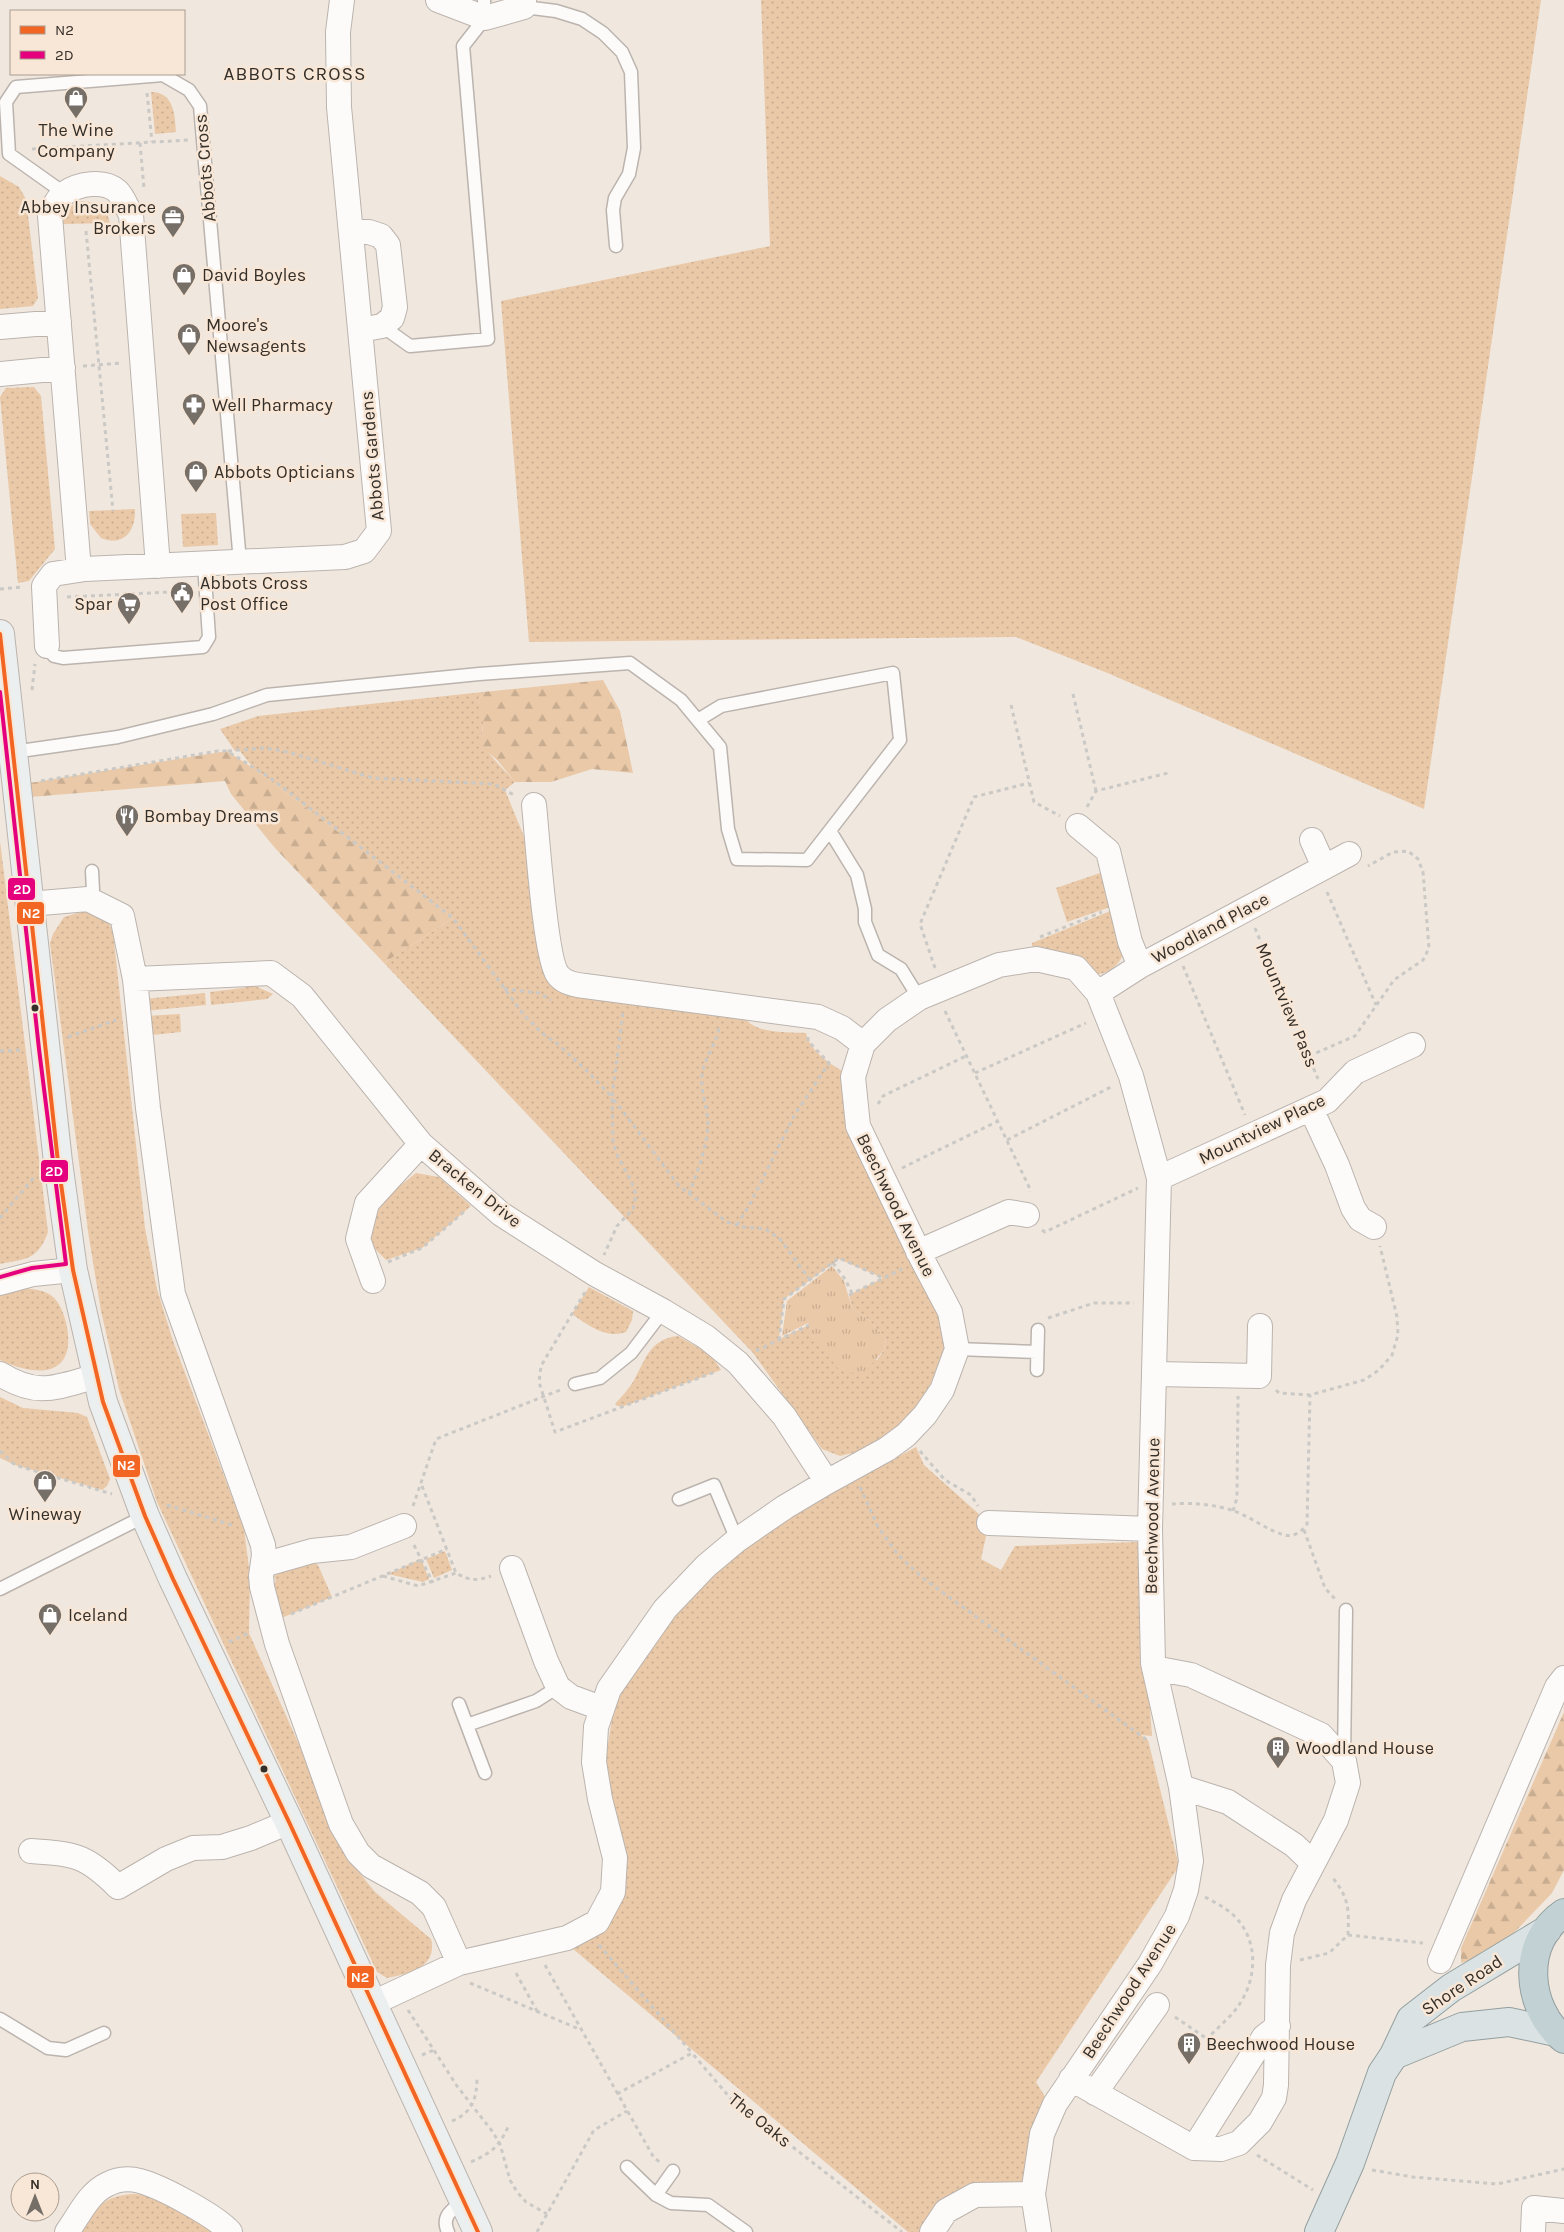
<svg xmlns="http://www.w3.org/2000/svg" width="1564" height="2232" viewBox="0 0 1564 2232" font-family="Karla,sans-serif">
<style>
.grass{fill:url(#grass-dots);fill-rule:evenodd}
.forest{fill:url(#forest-firs)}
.park{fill:url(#park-tufts)}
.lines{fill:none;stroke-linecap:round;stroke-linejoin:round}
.lane-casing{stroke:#bbb4ae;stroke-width:15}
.street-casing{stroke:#bbb4ae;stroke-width:26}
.secondary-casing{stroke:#bbb4ae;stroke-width:30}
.primary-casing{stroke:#939f9f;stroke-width:30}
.highway-casing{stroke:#939f9f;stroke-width:30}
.path{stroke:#cbc9c5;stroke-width:3;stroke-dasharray:4 4;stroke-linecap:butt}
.lane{stroke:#fdfbfa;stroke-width:12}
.street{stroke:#fdfbfa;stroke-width:24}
.secondary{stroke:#ebefef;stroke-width:28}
.primary{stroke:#dae2e3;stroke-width:28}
.highway{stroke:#c2d1d4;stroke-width:28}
.bus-1-casing{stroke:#f8e7d6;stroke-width:8}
.bus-2-casing{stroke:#f8e7d6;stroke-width:8}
.bus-1{stroke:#f26522;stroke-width:4}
.bus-2{stroke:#e5007d;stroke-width:4}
.bus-dot{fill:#352f29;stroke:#f8e7d6;stroke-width:2}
.labels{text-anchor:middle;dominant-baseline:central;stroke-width:5;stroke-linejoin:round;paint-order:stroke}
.poi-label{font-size:18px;fill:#352f29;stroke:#f8e7d6;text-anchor:start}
.street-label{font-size:18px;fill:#352f29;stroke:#f8e7d6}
.neighbourhood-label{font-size:19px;letter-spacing:1px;fill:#352f29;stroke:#f8e7d6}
.line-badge{stroke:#f8e7d6;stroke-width:2}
.badge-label{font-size:14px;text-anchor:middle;font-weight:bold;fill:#fff}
</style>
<defs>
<pattern id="grass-dots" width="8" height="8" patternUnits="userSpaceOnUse" patternTransform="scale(1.25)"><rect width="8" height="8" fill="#eac9a8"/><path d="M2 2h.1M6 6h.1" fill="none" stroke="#c9ad91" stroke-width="1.8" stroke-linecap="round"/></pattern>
<pattern id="forest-firs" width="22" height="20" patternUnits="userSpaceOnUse" patternTransform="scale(1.25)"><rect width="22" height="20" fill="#eac9a8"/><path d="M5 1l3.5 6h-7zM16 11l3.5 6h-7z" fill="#c9ad91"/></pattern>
<pattern id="park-tufts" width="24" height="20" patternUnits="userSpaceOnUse" patternTransform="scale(1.25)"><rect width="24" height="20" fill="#eac9a8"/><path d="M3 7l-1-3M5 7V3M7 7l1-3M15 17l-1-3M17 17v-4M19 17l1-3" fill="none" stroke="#c9ad91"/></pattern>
</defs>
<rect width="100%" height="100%" fill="#f0e7de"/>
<path class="grass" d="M761,0H1541L1424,809L1105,672L1016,637L529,642L501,301L770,246Z
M151,92C174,92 175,115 176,132L155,134Z
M0,176L19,187L26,199L38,298L33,306L0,309Z
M81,201L98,203L107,213L110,223L63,224C63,212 70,205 81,201Z
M34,387L41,396L55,549L29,581L18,583L0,397L6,388Z
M135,509C136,531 124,547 101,538L90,524L89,511Z
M216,513L218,545L183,547L181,514Z
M483,692C475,706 480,705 483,718C484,724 482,728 482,734C482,752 503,767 515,782L505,790L525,839L542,964L594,999L746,1019C756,1034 789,1032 806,1033C811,1054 835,1067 853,1077L851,1128L938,1301L945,1345L919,1415L869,1449L840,1456L822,1449L753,1353L384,963L453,918L253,768L240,751H235L220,729L258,716ZM839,1259L883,1278L849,1295L852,1308L869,1320L886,1339L884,1350L877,1360L814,1338L809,1325L779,1339L784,1299Z
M0,841L48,1232C38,1260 26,1259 0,1264Z
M1103,872L1113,906L1067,922L1056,888Z
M1113,910L1124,952C1121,963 1109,974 1098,974C1087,974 1043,952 1032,946V943Z
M85,911C100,913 108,918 113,932L145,1228L157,1289L173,1341L244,1529L250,1576L249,1633L353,1865L375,1892L431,1939C438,1967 409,1974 387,1978L377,1972L157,1502L119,1389L101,1311L89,1238L50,943L53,934L64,917Z
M253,985L273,994L267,999L211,1005L210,992L243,988Z
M205,993L206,1005L145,1011L144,999Z
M180,1014L181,1032L152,1035L145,1016Z
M416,1173L439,1177L471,1206L422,1248L386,1260L368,1242V1224L392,1192Z
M589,1287L633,1311L632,1320L626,1332C605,1339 588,1325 572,1314Z
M26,1288C36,1290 44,1290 52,1296C60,1302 65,1317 67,1327C76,1378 35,1377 0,1360V1296L13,1290Z
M678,1336L711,1355L721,1370L624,1406H617L615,1404C621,1397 628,1390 633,1382C645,1361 649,1339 678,1336Z
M0,1397L23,1408L78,1413L87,1417L110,1479L107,1486L102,1490L15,1465L0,1458Z
M916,1447L924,1465L989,1523L981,1559L1001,1570L1015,1546L1138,1542L1152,1736L1141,1735L1148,1740L1179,1866L1036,2082L1053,2110L1033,2194L987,2195L934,2232H908L566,1943L602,1923L605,1763L614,1706L664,1619L767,1527Z
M445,1551L452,1570L434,1578L426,1559Z
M421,1559L429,1579L423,1582L388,1574Z
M304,1563H314L318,1565L332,1597L279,1619L273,1586L276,1581L274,1576Z
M133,2194L148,2195L217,2232H80C97,2208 102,2196 133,2194Z"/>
<path class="forest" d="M603,680L620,711L633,773L592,769L551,782H515L498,761L480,745C481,738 483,731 483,724C484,708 472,711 483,692Z
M227,751L253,768L453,918L384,963L275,848L231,794L225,781L18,798L17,785Z
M1564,1712V1870L1552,1893L1507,1940L1489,1954L1461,1963V1948Z"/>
<path class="park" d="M832,1266L844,1281L852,1308L869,1320L886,1339L884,1350L863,1374L840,1371L814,1338L808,1323L782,1336L787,1301Z"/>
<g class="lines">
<g class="lane-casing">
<path id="lane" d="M524,7L556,11L582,19L603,33L622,52L631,72L634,148L629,174L615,198L613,210L616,246
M64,193L9,154L6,102L16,87L163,75L189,90L200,106L240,562
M382,326L410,346L488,339L463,46L485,18L484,0
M47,646L54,656L63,658L203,647L209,637L204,564
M13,752L118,737L213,714L267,695L479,674L630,663L681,700L720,747L728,829L737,859L807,860L900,740L893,673L721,706L698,720
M830,831L857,875L865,909V922L878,955L901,969L919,998
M88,899L93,890L92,871
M957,1349L1037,1352
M1037,1370L1038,1330
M575,1384L600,1378L631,1353L663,1311
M679,1499L714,1485L737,1540
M0,1589L145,1516
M459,1704L485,1773
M467,1725L536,1701L558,1687
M1344,1760L1346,1610
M0,2019L48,2048L66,2050L104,2033
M627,2167L656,2195L671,2203L708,2205L746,2232
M656,2195L673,2171
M448,2232C441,2217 451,2209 464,2202"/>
</g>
<g class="street-casing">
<path id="street" d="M438,0L485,18L524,7V0
M351,232H369L381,236L388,245L395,307L392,318L382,326L360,330
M0,327L59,322
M0,374L63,368
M79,570L50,216C53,208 57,198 65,193C78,184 104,179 117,191C123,196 127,208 131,215L158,566
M47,646L44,586L53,574L85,569L345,557L364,551L379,531L339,107L338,32L342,0
M534,805C537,832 545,959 558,975C564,983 575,985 585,986L818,1017L842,1028L863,1044
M1078,826L1108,851L1130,942L1140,966
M1312,840L1324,867
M29,904L88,899L122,916L135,979L148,1108L173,1294L263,1545L264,1555L261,1576L262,1587L277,1644L341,1824L358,1853L371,1866L420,1893L434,1907L459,1963
M135,979L271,973L302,996L421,1144L501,1214L595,1274L663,1311L706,1337L738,1363L784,1416L827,1482
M1098,993L1140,966L1349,854
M1311,1109L1337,1165L1353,1208L1360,1219L1374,1227
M1159,1178L1327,1101L1355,1072L1413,1045
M918,1252L1009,1212L1027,1215
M373,1281L358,1239L367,1203L421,1144
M0,1283L33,1274L73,1270
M0,1374C39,1398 56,1387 97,1376
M1155,1374L1259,1376L1260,1326
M989,1523L1150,1529
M263,1565L312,1551L351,1547L404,1526
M512,1568L546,1661L558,1687L571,1697L601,1708
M1181,1787L1228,1802L1294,1845L1313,1863
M31,1851C75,1854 86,1855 118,1887L166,1859L193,1848L222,1847L251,1838L289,1822
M1440,1961L1557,1687L1564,1678
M373,2003L459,1963L567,1938L597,1922L613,1892L615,1858L600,1799L594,1762L596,1727L609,1689L665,1609L706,1566L737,1540L785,1507L827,1482L887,1449L906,1435L925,1415L942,1390L957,1349L950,1312L922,1259L858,1126L853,1077L863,1044L887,1020L919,998L999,965L1036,959L1076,968L1098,993L1131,1076L1159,1178L1150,1529L1153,1663L1181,1787L1191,1861L1186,1890L1177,1916L1150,1964L1055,2104L1042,2134L1033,2194L1039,2232
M1071,2079L1194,2148L1221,2149L1239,2143L1260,2122L1274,2098L1276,2085L1278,1965L1282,1933L1294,1900L1336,1820L1348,1783L1344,1761L1321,1735L1191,1675L1154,1668
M1095,2093L1157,2005
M1194,2148L1264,2037L1278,2026
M67,2232C78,2217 89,2193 106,2185C117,2179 129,2178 140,2181C162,2187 216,2216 230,2232
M932,2232L946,2211L975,2195L1033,2194
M1533,2232L1534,2208L1564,2211"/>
</g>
<g class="secondary-casing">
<path id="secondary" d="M0,634L58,1162L73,1270L103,1402L145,1516L173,1579L289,1822L478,2232"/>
</g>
<g class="primary-casing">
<path id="primary" d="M1394,2055L1462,2027L1509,2022L1556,2032
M1319,2232L1350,2163L1382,2073L1394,2055L1411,2019L1451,1988L1547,1930"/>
</g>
<g class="highway-casing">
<path id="highway" d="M1564,1913C1520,1942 1526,2009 1564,2039"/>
</g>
<path class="path" d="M147,93L152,142
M140,143L144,189
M32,149L188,140
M86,231L113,511
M83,366L122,363
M0,589L23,587
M67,597L191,591
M32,690L35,664
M1073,694L1096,791
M1011,705L1034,802L1060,816
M228,751L265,748L288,752L373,778L494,784L514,795
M41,781L218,751H227L269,777L453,918L523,1014L543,1034L559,1045L588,1072L612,1097L613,1140L616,1153L631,1181L636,1195L633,1209L617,1226L604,1255
M1087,807L1096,791L1168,773
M1327,892L1376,1005
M1255,928L1318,1079
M1040,937L1102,912
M1183,966L1245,1115
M935,968L920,924L974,797L1029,783
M504,989L539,993L551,1000
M945,1011L1030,1189V1192
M623,1013L612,1097L679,1186L727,1222L744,1227L765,1229L780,1239L810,1280
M68,1037L116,1020
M808,1037V1041L830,1064
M0,1051L22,1050
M1309,1056L1355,1036L1394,980L1423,960L1429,948L1423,872L1418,859L1408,851L1393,852L1368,866
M975,1073L1086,1023
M878,1104L883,1096L966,1056
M1007,1140L1111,1087
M902,1168L998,1121
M689,1194C697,1172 707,1148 708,1124C708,1108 700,1091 702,1075C704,1058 720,1038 719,1025
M0,1218L35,1176
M737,1225L750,1204L794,1116L829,1063
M1042,1230L1045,1232L1138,1188
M388,1262L422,1248L465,1211
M833,1263L845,1279L852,1293
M585,1292L541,1366L539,1382L555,1432L715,1372
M849,1295L902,1269
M1048,1318L1094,1303H1134
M779,1340L784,1299L839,1258L883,1278
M756,1351L809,1325
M1276,1390L1279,1393L1310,1395L1364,1380L1379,1370L1392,1355L1398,1335L1397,1317L1380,1246
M0,1451L15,1465L112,1494
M920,1451L945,1480L971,1495L978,1506
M422,1486L456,1573C470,1581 477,1581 491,1576
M860,1487L878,1527L899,1556L924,1579L1147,1740
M1172,1504C1191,1502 1217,1505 1234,1511C1251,1517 1267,1530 1284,1535C1294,1537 1302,1532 1307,1524L1310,1395
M167,1505L232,1525
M413,1506L436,1439L560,1390
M1233,1511L1237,1498L1238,1396
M1304,1530L1325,1588L1335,1599
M414,1545L433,1583
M383,1576L418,1586L456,1573
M291,1614L447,1549
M229,1642L251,1632
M1205,1897C1214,1902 1224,1907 1231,1913C1259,1937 1258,1977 1239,2005C1231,2017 1217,2028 1207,2039
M1348,1935L1423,1943
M599,1945L692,2053
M1300,1960L1329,1953L1348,1935C1349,1908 1349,1898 1332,1877
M545,1965L654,2158L660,2162
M516,1973L537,2011
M470,1983L579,2029
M408,2010L457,2086L492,2131L500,2144L510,2180L517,2192L526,2202L547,2214
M1175,2017L1228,2053
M422,2055L434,2050
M617,2094L692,2053L731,2099L902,2232
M452,2121C473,2112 477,2098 477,2076
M1257,2155L1313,2190
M471,2162C492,2152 498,2148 508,2127
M1372,2170L1413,2177L1497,2184L1564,2169
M537,2232L594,2130L627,2111"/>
<use href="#lane" class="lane"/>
<use href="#street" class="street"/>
<use href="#secondary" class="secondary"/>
<use href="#primary" class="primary"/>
<use href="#highway" class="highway"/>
<g class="bus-1-casing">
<path id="bus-1" d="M0,634L58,1162L73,1270L103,1402L145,1516L173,1579L289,1822L478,2232"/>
</g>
<g class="bus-2-casing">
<path id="bus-2" d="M0,692L39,1049L66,1264L32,1268L0,1277"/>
</g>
<use href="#bus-1" class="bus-1"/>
<use href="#bus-2" class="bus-2"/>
</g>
<defs>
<g id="shop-pin" transform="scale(1.25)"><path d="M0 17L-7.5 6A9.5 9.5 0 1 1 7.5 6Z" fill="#766f68" stroke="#f8e7d6"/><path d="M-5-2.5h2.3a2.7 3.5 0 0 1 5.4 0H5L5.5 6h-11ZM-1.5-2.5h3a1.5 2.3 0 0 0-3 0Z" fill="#fff"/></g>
<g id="office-pin" transform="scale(1.25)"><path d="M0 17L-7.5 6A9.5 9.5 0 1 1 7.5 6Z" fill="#766f68" stroke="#f8e7d6"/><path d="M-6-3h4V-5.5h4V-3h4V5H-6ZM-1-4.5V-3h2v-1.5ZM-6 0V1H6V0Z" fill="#fff"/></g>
<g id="pharmacy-pin" transform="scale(1.25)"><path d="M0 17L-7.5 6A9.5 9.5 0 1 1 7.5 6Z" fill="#766f68" stroke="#f8e7d6"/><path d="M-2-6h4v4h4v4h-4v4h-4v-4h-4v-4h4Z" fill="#fff"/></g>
<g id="civic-pin" transform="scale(1.25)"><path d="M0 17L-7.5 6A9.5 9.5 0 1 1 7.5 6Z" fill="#766f68" stroke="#f8e7d6"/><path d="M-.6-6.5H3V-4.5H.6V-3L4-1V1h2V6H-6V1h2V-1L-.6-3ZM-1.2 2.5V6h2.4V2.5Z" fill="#fff"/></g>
<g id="supermarket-pin" transform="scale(1.25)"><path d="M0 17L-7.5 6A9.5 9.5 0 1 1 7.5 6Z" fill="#766f68" stroke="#f8e7d6"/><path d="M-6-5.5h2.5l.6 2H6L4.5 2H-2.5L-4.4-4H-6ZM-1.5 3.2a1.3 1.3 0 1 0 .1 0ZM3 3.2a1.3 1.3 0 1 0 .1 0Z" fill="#fff"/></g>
<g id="restaurant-pin" transform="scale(1.25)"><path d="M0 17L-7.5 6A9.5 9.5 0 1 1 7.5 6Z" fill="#766f68" stroke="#f8e7d6"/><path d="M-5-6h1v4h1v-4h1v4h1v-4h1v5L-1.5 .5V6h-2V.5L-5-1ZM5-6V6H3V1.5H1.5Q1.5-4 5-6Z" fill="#fff"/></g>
<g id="building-pin" transform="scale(1.25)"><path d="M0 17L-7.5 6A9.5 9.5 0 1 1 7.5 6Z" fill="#766f68" stroke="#f8e7d6"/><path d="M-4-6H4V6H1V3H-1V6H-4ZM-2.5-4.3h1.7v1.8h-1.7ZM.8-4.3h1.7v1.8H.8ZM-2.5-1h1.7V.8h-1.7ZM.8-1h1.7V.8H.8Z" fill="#fff"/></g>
</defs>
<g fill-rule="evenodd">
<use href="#shop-pin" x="76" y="98"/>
<use href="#office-pin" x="173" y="217"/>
<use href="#shop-pin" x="184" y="275"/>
<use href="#shop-pin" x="189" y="335"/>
<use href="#pharmacy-pin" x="194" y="405"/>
<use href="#shop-pin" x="196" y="472"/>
<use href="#civic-pin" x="182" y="593"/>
<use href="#supermarket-pin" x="129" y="604"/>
<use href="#restaurant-pin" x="127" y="816"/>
<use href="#shop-pin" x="45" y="1482"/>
<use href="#shop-pin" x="50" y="1615"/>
<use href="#building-pin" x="1278" y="1748"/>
<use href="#building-pin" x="1189" y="2044"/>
</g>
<g class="bus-dot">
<circle cx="35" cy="1008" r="4.5"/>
<circle cx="264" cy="1769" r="4.5"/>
</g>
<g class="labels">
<g class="poi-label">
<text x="76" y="130" text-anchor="middle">The Wine<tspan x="76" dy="21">Company</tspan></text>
<text x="156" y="207" text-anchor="end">Abbey Insurance<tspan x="156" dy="21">Brokers</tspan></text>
<text x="202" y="275">David Boyles</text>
<text x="206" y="325">Moore's<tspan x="206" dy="21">Newsagents</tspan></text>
<text x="212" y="405">Well Pharmacy</text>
<text x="214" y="472">Abbots Opticians</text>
<text x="200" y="583">Abbots Cross<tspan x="200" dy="21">Post Office</tspan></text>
<text x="112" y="604" text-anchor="end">Spar</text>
<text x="144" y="816">Bombay Dreams</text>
<text x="45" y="1514" text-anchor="middle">Wineway</text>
<text x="68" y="1615">Iceland</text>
<text x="1296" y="1748">Woodland House</text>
<text x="1206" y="2044">Beechwood House</text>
</g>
<g class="street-label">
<text transform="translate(205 168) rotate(-95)">Abbots Cross</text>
<text transform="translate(372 456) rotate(-95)">Abbots Gardens</text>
<text transform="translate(1210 928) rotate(-28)">Woodland Place</text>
<text transform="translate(1287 1005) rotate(67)">Mountview Pass</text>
<text transform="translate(1262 1129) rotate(-26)">Mountview Place</text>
<text transform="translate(475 1188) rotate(39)">Bracken Drive</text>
<text transform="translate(896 1205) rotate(64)">Beechwood Avenue</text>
<text transform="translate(1152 1516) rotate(-89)">Beechwood Avenue</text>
<text transform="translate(1462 1985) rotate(-34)">Shore Road</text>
<text transform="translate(1129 1991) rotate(-57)">Beechwood Avenue</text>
<text transform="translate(760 2120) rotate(39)">The Oaks</text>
</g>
<g class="neighbourhood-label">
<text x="295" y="74">ABBOTS CROSS</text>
</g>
</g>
<g class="line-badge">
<rect x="7" y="877" width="29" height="24" rx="5" fill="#e5007d"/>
<rect x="16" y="901" width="29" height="24" rx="5" fill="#f26522"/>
<rect x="40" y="1159" width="29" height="24" rx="5" fill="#e5007d"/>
<rect x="112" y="1454" width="29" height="24" rx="5" fill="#f26522"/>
<rect x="346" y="1965" width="29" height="24" rx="5" fill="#f26522"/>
</g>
<g class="badge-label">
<text x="22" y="894">2D</text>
<text x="31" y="918">N2</text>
<text x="54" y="1176">2D</text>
<text x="126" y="1470">N2</text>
<text x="360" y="1982">N2</text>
</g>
<rect x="10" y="10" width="175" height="65" fill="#f8e7d6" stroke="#aa9d91"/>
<rect x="20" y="26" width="25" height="8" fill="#f26522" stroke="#aa9d91"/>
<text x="55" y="35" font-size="15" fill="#352f29">N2</text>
<rect x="20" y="51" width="25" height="8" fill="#e5007d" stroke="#aa9d91"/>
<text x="55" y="60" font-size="15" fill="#352f29">2D</text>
<g transform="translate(35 2197)"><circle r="24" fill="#f8e7d6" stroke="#aa9d91"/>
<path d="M0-4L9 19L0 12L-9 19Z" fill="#766f68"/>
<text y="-8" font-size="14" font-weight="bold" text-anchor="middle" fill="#352f29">N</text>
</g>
</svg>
